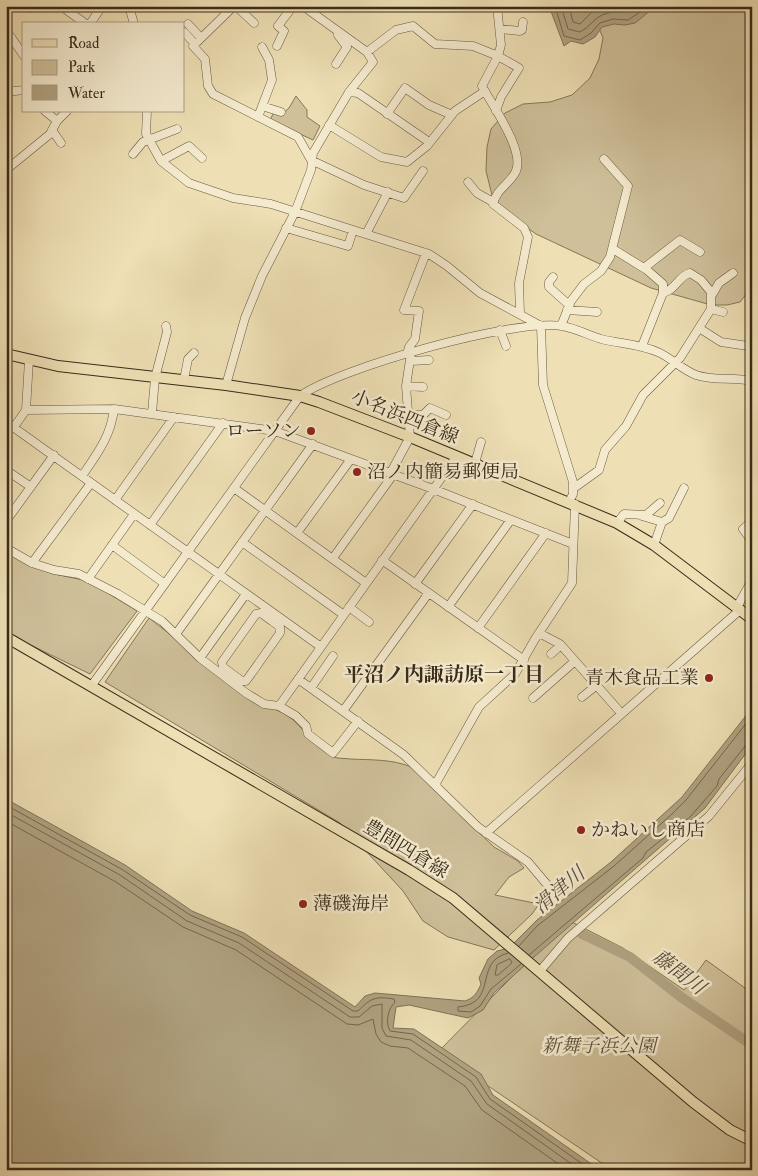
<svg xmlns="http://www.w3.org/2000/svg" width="758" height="1176" viewBox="0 0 758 1176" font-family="'IM FELL Double Pica','Noto Serif JP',serif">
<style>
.green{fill:#cfc09a;stroke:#84765a}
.water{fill:#b0a280;stroke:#807257}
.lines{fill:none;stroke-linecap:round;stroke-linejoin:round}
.shore{stroke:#74664d;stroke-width:1}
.river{stroke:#b0a280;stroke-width:10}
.minor-casing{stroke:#665840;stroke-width:9}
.major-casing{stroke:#382b1a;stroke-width:12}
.minor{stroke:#f4eace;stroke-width:8}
.major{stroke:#eedfb4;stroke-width:10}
.poi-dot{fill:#8f2418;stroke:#f4eace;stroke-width:2}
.labels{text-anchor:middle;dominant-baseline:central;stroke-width:5;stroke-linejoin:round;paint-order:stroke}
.street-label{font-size:19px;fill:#382b1a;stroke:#f4eace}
.poi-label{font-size:19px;fill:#382b1a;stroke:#f4eace;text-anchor:start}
.park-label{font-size:19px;font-style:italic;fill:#5e503a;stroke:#f4eace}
.neighbourhood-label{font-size:20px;font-weight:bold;fill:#382b1a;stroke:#f4eace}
.water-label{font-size:20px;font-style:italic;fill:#5c4f39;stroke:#f4eace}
</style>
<rect width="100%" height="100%" fill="#eedfb4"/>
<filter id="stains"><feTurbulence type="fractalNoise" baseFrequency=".004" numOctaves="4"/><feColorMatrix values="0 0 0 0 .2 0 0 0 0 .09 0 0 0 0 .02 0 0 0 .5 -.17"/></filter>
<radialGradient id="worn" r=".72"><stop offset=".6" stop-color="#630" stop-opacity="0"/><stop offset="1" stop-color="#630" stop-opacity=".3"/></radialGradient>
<path class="green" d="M581,6H752V287L740,302L727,305H711L651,288L536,234L505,212L492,195L486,171L487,147L491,129L505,113L523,104L550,102L572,95L590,78L599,59L603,38L596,21Z
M296,96L307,110V117L320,126L313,140L270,120L274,112L282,114L289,108Z
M6,552L30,566L54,574L88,581L137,611L90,674L6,633L11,620L6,618Z
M149,618L264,707C302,712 304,744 334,757C339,759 345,758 350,759C370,760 393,759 411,767L494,847L518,861L524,868L509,877L495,895L539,904L532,914L494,950L448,937L423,921L403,891L340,823L105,682Z
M568,920L623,948L684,990L706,960L752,993V1023L746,1032L752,1036V1170H612L438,1052Z"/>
<path class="water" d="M549,6H656L635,23L625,25L614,24L602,27L595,37L583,44L571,41L564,46Z
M752,708V745L705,808L534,957L494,993L483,1010L468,1018L409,1005L396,1007L393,1028L414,1029L481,1074L493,1095L600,1170H6V799L125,865L192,911L244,933L355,1007L365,996L375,993L465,1001C474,998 477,993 481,984L479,978L488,959L497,951L509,948L537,920L611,862L682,797Z"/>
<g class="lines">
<path class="shore" d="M555,6L564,36L580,40L591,33L600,23L613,19L628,20L649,6
M561,6L568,29L580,32C589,28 593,19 602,15C619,8 621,18 640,6
M569,6L573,22L580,24L592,12L605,6
M6,805L123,870L190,915L242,937L353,1011H358C371,998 375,996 394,999L395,1002C388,1009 385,1022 390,1031L413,1034L476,1077L490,1099L591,1170
M6,812L120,875L187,921L239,943L350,1017H359L372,1006L382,1004V1028L386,1036L411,1040L471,1081L487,1104L580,1170
M6,821L116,882L183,927L236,950L347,1024L358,1025L373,1019L376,1034L381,1042L390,1046L408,1048L465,1086L482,1110L567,1170
M519,946L537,926L614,866L672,814L686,800L752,716
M508,953C472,962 500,1003 458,1007V1011L471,1012L480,1006L491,989L521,964
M529,955L643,858L646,852L690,817L717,786L719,779L746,745L752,743
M510,959L512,963L498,975H495L497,965Z"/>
<path class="river" d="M582,934L630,957L681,997L752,1045"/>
<g class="minor-casing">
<path id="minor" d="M26,6L30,8
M61,6L86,24
M129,6L134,24
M234,6L193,46L205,59L208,86L213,94L298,137L311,160L364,185L404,198L423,171
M236,6L254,23
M497,6L501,45L498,56L482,86C492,105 527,153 515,173C508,185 496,190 493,204L524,228L528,237L519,283L520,314
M6,12L12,6
M90,24L102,6
M188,24L201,38
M500,29L520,31L522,30L523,22
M6,30L24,56
M184,32L195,44
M277,46L284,31L278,26L293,6
M367,52L396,30L413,26L435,44L473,46L498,56L519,68L501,97L496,111
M336,64L347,47L338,35
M6,92L24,90
M349,92L358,93L429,142
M262,106L281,112
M147,111L146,134L161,161L189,183L233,198L271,204L429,254L447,266L480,293L541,326L543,385L573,482V494L569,502
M387,114L405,88L429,105L452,115
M258,117L272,80L269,60L262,47
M57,121L67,111
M329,125L381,157L407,162L427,146L455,111L485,91
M52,130L61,143
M133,154L143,142L177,129
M161,161L189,146L202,158
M6,170L50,134L57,121L45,111
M468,182L477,193L493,202
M286,228L348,246L353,230
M366,234L388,192
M613,249L647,270L663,284V293L642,346
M644,268L680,240L700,252
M553,277L549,282V287L569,305
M712,295L719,283L733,273
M711,309L723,312
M567,310L597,312
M561,326L571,301L584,284L601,271L610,257L628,186L604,159
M699,328L721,342L748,346
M500,330L506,346
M407,354L409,347L415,339L419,311L404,310L426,253
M411,361L429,360
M184,380L188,359L194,353
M226,385L245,318L262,276L295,212L311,170L313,153L349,92L373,62L367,52L303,6
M406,386L423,387
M752,407V411
M26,410L114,409L275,431L433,489L573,544
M152,413L155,378L167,332L166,326
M407,415H423L430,408L446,415
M6,422L321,647
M14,427L26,410L29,360
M475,463L481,442
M6,470L31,487
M390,474L410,437L406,386L411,353
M82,476C97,454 111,436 114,409
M234,488L366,583
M574,488L599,470L605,450L626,426L643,395L680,358L711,309V292L701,280L690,273C678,276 676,290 663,293
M115,500L174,417
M642,516L662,522
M6,521L54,455
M752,521L743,529L752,541
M617,523L624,514L646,515L660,503
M150,525L223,423
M297,533L351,459
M242,542L344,615
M112,545L165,584
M654,545L662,522L669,518L684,488
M6,548L32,563L54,570L79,574L118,594L162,621L200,658L246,693L264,704L279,706L296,716L306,726L308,734L333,753L358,721
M333,558L393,475
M382,560L524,660
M32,563L91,483
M88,579L134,514
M415,584L473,504
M349,607L369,622
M448,607L510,521
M737,607L752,580
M272,621L280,627V633L246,681H242L223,667L222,662L256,614L261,613L272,621L276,616
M478,628L546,533
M539,633L560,644L621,713
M176,634L313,444
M551,654L561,645
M200,658L246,594
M298,679L404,755L478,827L528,862L550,888
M92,685L300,396C339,368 515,318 562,326C575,328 588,335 601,339C621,344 641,344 660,353C672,359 683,370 696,375C712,381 733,377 752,381
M311,688L333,656
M582,697L597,685
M533,698L575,661
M279,706L457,456
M343,711L428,594
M435,785L479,707L515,674L535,639L572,583L575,504
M486,833L740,610
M540,971L568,938L709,816L752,763"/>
</g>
<g class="major-casing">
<path id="major" d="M6,354L58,366L226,385L300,396L319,402L410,437L617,523L654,545L752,619
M6,637L409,870L453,898L693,1102L730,1130L752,1141"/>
</g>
<use href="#minor" class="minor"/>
<use href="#major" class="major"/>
</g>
<g class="poi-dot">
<circle cx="311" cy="431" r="5"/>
<circle cx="357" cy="472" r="5"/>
<circle cx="709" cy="678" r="5"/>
<circle cx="581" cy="830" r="5"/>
<circle cx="303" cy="904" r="5"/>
</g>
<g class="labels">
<g class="street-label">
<text transform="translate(405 417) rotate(22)">小名浜四倉線</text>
<text transform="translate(406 849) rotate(31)">豊間四倉線</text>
</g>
<g class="poi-label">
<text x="301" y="431" text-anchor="end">ローソン</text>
<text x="367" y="472">沼ノ内簡易郵便局</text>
<text x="699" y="678" text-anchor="end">青木食品工業</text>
<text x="591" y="830">かねいし商店</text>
<text x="313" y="904">薄磯海岸</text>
</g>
<g class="park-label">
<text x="599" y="1046">新舞子浜公園</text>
</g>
<g class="neighbourhood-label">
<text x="444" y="674">平沼ノ内諏訪原一丁目</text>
</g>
<g class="water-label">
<text transform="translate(559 890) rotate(-40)">滑津川</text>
<text transform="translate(679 972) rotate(37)">藤間川</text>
</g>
</g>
<rect width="758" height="1176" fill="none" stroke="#eedfb4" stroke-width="25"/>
<rect x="8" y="8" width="743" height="1161" fill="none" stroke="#382b1a" stroke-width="2.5"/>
<rect x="12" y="12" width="733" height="1151" fill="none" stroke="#382b1a"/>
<rect x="22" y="22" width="162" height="90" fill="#f4eace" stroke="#a99e86"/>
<rect x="32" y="39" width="25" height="8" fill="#eedfb4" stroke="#a99e86"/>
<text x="68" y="48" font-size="15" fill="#382b1a">Road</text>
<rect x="32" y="60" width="25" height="15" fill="#cfc09a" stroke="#a99e86"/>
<text x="68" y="72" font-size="15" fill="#382b1a">Park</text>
<rect x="32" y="85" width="25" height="15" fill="#b0a280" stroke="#a99e86"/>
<text x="68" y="98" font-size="15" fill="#382b1a">Water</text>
<rect width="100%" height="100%" filter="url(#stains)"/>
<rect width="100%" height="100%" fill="url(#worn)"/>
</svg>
